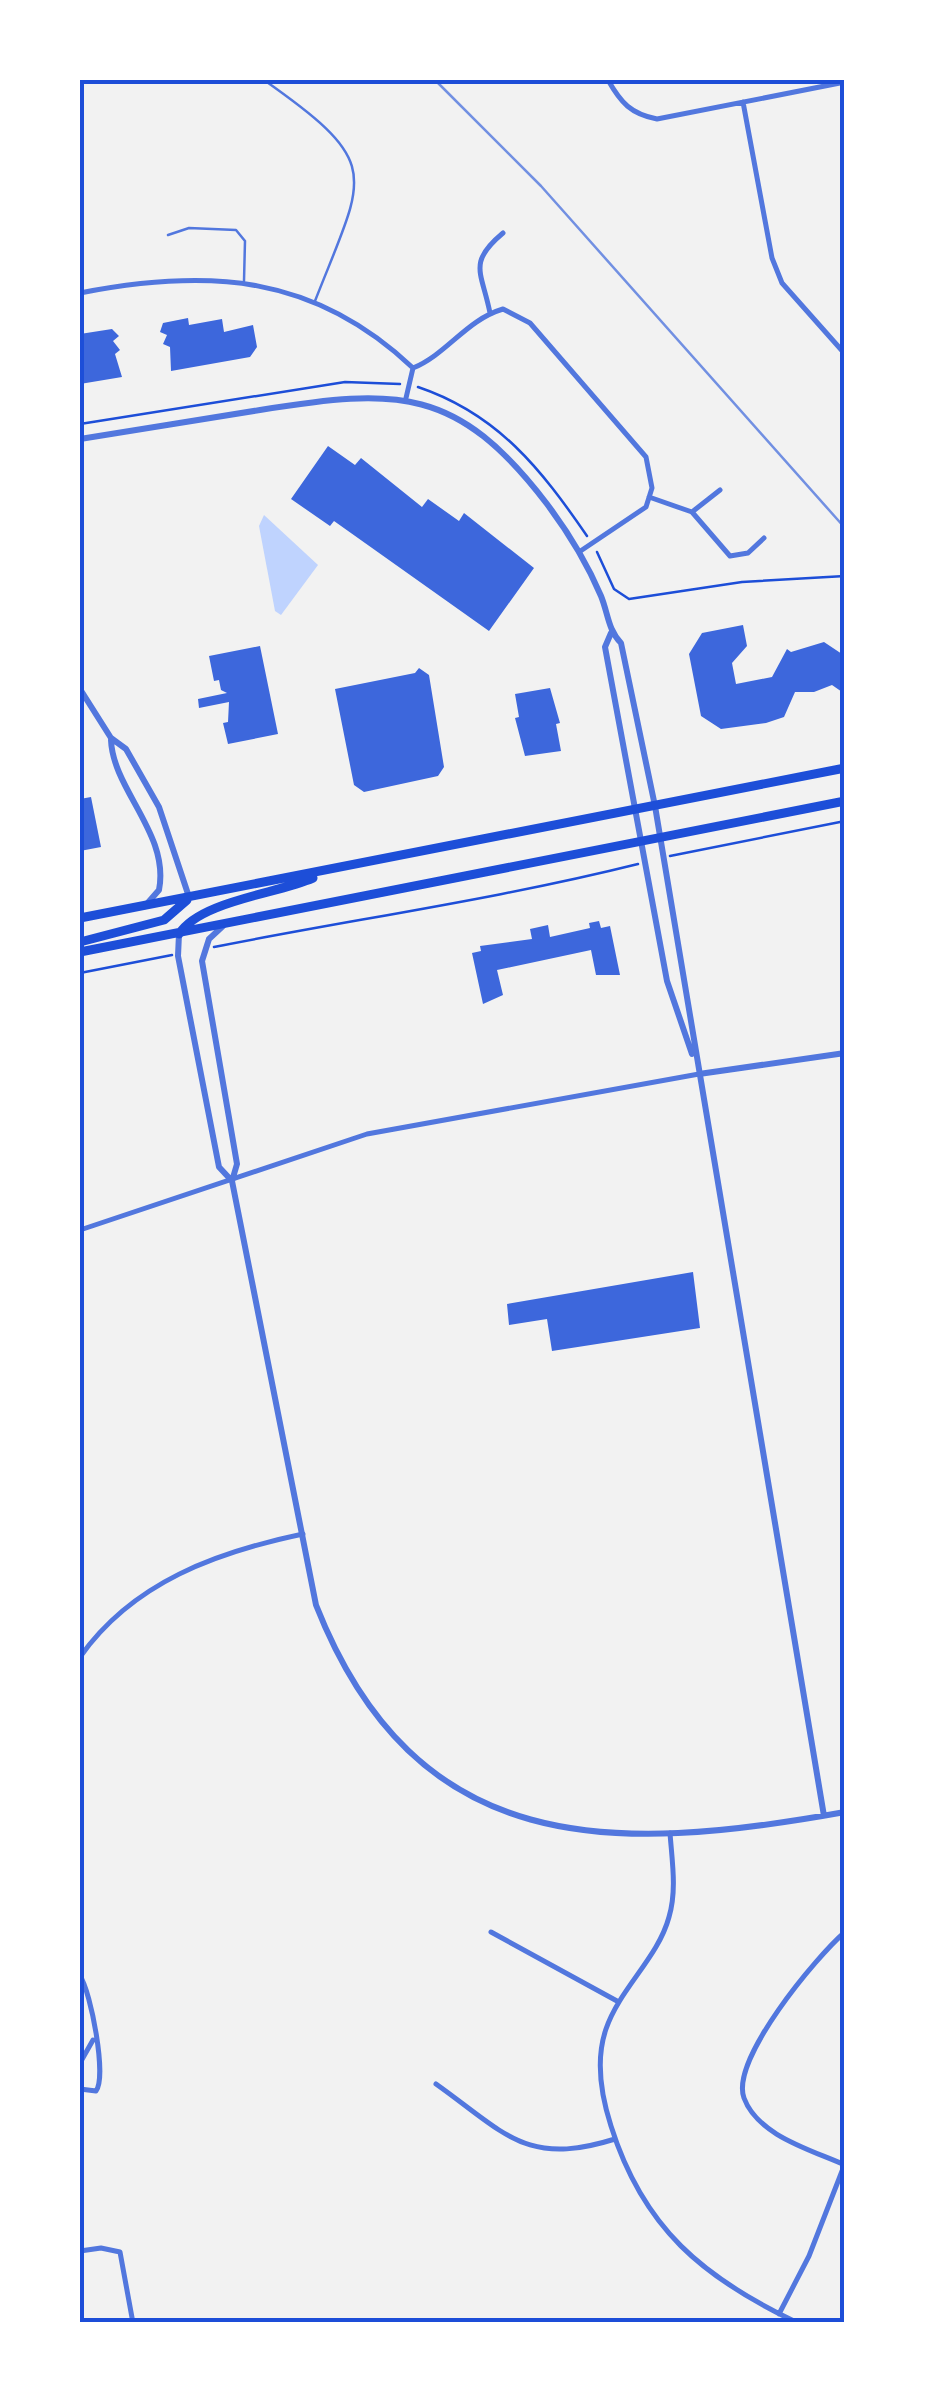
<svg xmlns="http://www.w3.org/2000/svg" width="925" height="2403" viewBox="0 0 925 2403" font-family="'DejaVu Sans',sans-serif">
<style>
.water{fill:#bfd3fe}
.building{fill:#3d67dc}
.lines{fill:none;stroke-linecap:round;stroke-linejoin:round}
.path{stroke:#1d4ed8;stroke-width:2.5}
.service{stroke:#5277de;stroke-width:2.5}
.minor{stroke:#5277de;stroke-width:5}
.tertiary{stroke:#5277de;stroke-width:6}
.trunk{stroke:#1d4ed8;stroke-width:9}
.rail{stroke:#7290e2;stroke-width:2.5}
.neatline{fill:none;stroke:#1d4ed8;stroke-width:4}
</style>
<rect width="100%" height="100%" fill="#f2f2f2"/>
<path class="water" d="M264,515L318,565L281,615L275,611L259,526Z"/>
<path class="building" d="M188,318L189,325L222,319L224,332L253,325L257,347L250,357L171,371L170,347L163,344L167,335L160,332L163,323Z
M112,329L119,336L113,341L120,350L115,354L122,377L80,384V334Z
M328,446L355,465L361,458L422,507L428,499L459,521L464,513L534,568L489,631L334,521L330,526L291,499Z
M743,625L747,646L732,663L736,684L772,677L787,649L791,652L824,642L845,656V694L832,685L814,692H795L784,717L766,723L721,729L701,716L689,654L702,633Z
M260,646L278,734L228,744L223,723L228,722L229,702L199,708L198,699L227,693L221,690L219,680L214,681L209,656Z
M419,668L429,675L444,767L438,776L364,792L354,785L335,689L415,673Z
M550,688L560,723L556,724L561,751L525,756L515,718L519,717L515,694Z
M91,797L101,847L80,851V799Z
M599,921L601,928L610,926L620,975H596L591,950L497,970L503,995L483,1004L472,953L481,951L480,946L532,939L530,929L548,925L550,937L590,928L589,923Z
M693,1272L700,1328L552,1351L547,1319L509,1325L507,1304Z"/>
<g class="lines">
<path class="path" d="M418,387C498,414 541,469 587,536
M80,424L345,382L400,384
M597,552L614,589L629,599L742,582L845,576
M670,856L845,821
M214,947C355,919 498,899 638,864
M80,973L172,955"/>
<path class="service" d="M264,80C385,165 365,173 315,301
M168,235L189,228L236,230L245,241L244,281"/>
<path class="minor" d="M608,80C621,103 631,114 657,119L845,82
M743,102L772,258L782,283L845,354
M80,293C208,268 314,274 413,368L406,398
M490,313C482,272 467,263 503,233
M413,368C447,354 466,320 503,309L530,323L646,457L652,488L646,507L579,552
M649,497L692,512L730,556L748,553L764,538
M692,512L720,490
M80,1230L367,1134L699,1074
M80,1657C133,1582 217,1552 303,1534
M670,1833C672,1861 677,1890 669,1917C658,1958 620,1988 606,2029C595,2061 601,2095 611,2126C643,2228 703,2278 798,2323
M491,1932L617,2001
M80,1976C91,1992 107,2077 96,2091L80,2089
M80,2063L93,2040
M436,2084C505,2133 526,2167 615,2139
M845,2165C812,2150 758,2136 744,2098C730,2060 816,1957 845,1932
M80,2251L101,2248L120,2252L133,2323
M779,2314L809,2256L844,2166"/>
<path class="tertiary" d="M80,439C140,429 200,420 260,410C398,388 457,386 547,504C568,532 587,563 601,596C608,613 608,630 621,643L655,806L824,1816
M611,633L605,647L667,981L692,1054
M80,689L111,738L126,749L159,807L189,897
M111,740C113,790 170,834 159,890L145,906
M223,926L209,939L202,961L237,1164L232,1181L316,1605C416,1859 612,1854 845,1812
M179,934L178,956L219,1167L232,1181
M699,1074L845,1053"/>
<path class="trunk" d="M80,918L845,768
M179,934C200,901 276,894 313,878
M80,942L164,920L187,900
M80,952L845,801"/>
<path class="rail" d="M435,80L541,186L845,528"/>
</g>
<rect width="925" height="2403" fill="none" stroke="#ffffff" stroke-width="165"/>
<rect x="82" y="82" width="760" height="2238" class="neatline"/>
</svg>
